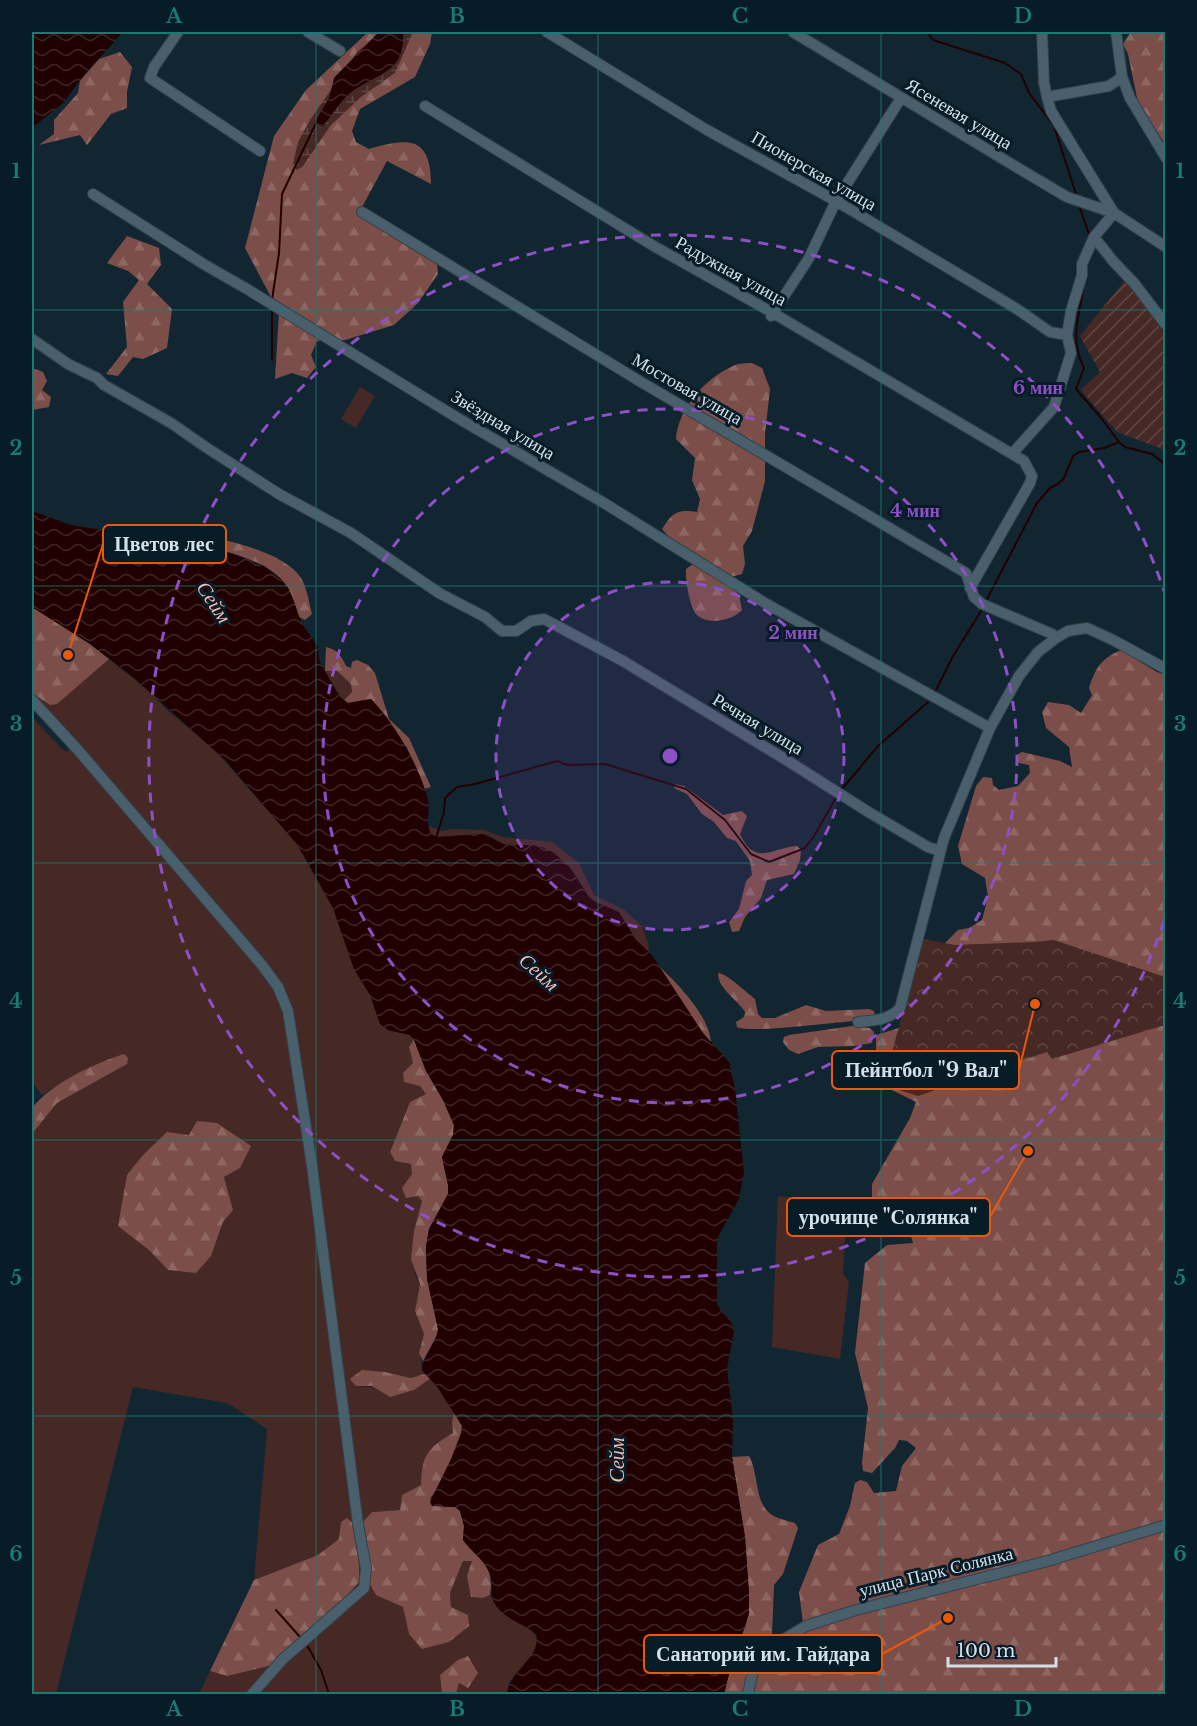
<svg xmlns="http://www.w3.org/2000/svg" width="1197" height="1726" viewBox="0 0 1197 1726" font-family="'Libre Baskerville',serif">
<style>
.grass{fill:#462825;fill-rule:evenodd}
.forest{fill:url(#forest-firs)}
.wetland{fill:url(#wetland-marsh)}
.park{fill:url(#park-crowns)}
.garden{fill:url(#garden-furrows)}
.water{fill:url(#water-waves)}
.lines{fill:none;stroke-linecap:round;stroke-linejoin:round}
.stream{stroke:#210001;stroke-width:2}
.minor-casing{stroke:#33414b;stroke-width:12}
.minor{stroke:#495f6c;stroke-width:10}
.grid{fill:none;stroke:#197b74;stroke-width:1.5;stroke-opacity:0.55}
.ring{fill:none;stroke:#8d50c7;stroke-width:3;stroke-dasharray:10 8}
.labels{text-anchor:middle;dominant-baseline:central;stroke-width:6;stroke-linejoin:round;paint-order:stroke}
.street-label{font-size:18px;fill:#d4e0e8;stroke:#081c28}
.water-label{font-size:20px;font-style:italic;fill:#fabbb3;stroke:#081c28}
.centre{fill:#8d50c7;stroke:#081c28;stroke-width:3}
.ring-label{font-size:18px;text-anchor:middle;font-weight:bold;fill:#8d50c7;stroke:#081c28;stroke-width:6;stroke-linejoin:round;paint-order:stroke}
.leader{fill:none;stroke:#e8590c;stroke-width:2}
.callout-dot{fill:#e8590c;stroke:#081c28;stroke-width:2}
.callout{fill:#081c28;stroke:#e8590c;stroke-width:2}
.callout-label{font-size:20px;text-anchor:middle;font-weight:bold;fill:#d4e0e8}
.neatline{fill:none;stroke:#197b74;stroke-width:2}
.grid-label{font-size:20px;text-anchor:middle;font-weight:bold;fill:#197b74}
</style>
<defs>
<pattern id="forest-firs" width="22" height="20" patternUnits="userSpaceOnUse" patternTransform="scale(1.5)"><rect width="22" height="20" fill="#7c4e49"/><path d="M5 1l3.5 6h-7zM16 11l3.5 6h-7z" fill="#8e6763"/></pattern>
<pattern id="wetland-marsh" width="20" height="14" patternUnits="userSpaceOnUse" patternTransform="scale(1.5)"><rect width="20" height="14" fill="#462825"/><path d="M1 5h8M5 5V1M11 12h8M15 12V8" fill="none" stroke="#604745"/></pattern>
<pattern id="park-crowns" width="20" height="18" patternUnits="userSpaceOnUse" patternTransform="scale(1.5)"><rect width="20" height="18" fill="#462825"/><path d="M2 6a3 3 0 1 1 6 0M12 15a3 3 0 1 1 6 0" fill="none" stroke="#604745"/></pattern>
<pattern id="garden-furrows" width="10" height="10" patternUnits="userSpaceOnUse" patternTransform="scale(1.5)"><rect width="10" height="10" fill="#462825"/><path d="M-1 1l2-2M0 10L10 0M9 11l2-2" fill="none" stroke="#604745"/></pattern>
<pattern id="water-waves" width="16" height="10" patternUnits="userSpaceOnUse" patternTransform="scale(1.5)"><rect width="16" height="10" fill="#210001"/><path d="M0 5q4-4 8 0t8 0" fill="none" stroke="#402526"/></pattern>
</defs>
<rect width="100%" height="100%" fill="#122632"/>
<path class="grass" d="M360,387L375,396L356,428L341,419Z
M109,659L151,693L167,710L214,749L296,843L333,908L354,969L370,995L380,1024L388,1030L410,1035L414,1039L409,1047L413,1063L403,1073L420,1086L427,1094L410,1102L390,1152L395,1161L411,1164L418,1196L423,1201L414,1231L415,1275L420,1284L415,1311L424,1334L419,1353C423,1361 420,1367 424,1374L411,1378L385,1372L356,1386L414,1390L431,1378L454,1412L452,1422L453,1433L436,1443L421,1485L402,1495L400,1510L372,1512L376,1595L403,1607L409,1634L468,1615L451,1608L450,1593L463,1561H473L483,1598L490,1595L499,1609L532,1631L537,1638V1644L531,1656L509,1682L507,1694H456L459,1682L478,1673L440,1675L442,1694H199L210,1671L227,1676L339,1539L318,1555L254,1580L267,1429L227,1403L133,1387L56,1694H32V1134L57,1103L127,1064L70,1078L42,1095L32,1082V717L63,750L67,752L70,748L32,707V693L50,705ZM167,1132L189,1135L240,1168L224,1177L233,1210L223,1222L211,1256L168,1270L149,1250Z
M325,671H337L351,684L352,692L343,701Z
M428,826L443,831L452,829L485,830L502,837L552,842L579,863L594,895L623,909L642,926L649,946L648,952L636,940L622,917L615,910L595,902L589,897L573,871L553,853L542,847L502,844L490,836L483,834L436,837L430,832Z
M778,1196L847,1202L843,1274L849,1282L840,1359L772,1347Z"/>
<path class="forest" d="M368,32H379L334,78L403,32H432L430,44L415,77L360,109L352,131L356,142L369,149C407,138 431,135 431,184L387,161L362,207L436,254L438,274L418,303L394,325L345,340L317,341L311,355L316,367L307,378L292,373L275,379L279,312L245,248L274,136L306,90Z
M1131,32H1165V144L1138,103L1128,54L1123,44Z
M120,52L132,67L127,92V108L111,114L87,145L80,135L39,145L54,134V120L78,93L80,81L99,59Z
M127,236L159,248L161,265L147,284L172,309L167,348L143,359L133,357L118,376L106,374L127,347L123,302L139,280L128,271L107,263Z
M752,363L762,368L770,389L765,434V481L752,531L743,546L745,564L742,574L731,577L674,543L662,529C673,512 677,509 697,512L700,499L692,480L695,458L676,439C678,408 706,378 733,366C739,363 746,363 752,363Z
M35,369L43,372L47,381L42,390L51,397L49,407L32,410V371Z
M130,525C171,529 278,542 301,578C307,587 309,603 312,614L305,620L299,617C295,603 291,590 282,580C251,546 151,536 106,530Z
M693,564L730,584L739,595L742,610C733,620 709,626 697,615C690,609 685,579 686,569Z
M32,607L90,644L109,659L57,704L50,705L32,693Z
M326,647C338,650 341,655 346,666L351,668L352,662L357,660L368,665L375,673L389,719L409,738L431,787L424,789L407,748L371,699L348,703L343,701L352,692L351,684L337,671H325Z
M1121,650L1157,672L1166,675L1165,1694H724L734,1654L746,1625L749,1602L745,1537L732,1457L749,1456C759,1473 754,1504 772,1515C779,1519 788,1521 795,1523L798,1528L783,1574L774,1585L772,1635L780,1644L798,1639L803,1623L799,1592L818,1545L839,1534L850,1506L855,1483L860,1480L867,1482L874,1493L896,1491L902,1466L916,1448L907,1441L899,1440L895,1448L872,1473L863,1471L862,1463L868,1408L855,1353L865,1263L887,1245L913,1243L909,1230L872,1217V1184L910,1118L916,1102L876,1082V1035L909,1025L935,953L958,930L969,928L982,920L988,897L985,878L962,864L958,846L976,786L983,777L992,778L993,785L999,790L1018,786L1030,773L1029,765L1019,763L1017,759L1018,754L1022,752L1060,761L1072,767L1069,747L1046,728L1042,712L1048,702L1069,705L1081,713L1092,695L1089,688C1096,667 1101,659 1121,650Z
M675,784L684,786L723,815L742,811L747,816L740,834C755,867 771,848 797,846L801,850L800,860L794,874L767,880L761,898L745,917L739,931L732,932L729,922L739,909L746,881L752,875L750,861L736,841L727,838L714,822L702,814L687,794L674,788Z
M655,963C675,980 710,1016 711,1043L703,1033Z
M718,973C726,973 746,992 755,999L758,1014L762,1018H775L806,1005L826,1011L869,1009L874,1011L875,1016L866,1020C845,1021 749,1034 737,1027L736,1022L744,1017L745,1012C737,999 718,989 718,973Z
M852,1026L870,1028L874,1032L872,1043L854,1046L818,1047L798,1054L789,1050L783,1042L784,1037L789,1035Z
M414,1039L426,1071L443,1100L454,1125L453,1135L442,1157L448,1185V1194L429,1229L426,1247L427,1279L438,1329L437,1335L423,1361L419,1353L424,1334L415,1311L420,1284L411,1259L414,1231L422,1201L418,1196L406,1198L402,1188L412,1174L411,1164L395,1161L390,1152L410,1102L426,1094L420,1086L404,1082L403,1073L413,1063L409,1047Z
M124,1054L128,1058L127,1064L57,1103L32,1134V1108C52,1083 93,1064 124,1054Z
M197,1121L217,1123L251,1146L240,1168L224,1177L233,1210L223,1222L211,1256L196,1273L168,1270L149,1250L118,1226L127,1175L143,1155L167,1132L189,1135Z
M362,1370L385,1372L411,1378L424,1374L431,1378L414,1390L390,1397L372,1386H356L350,1379Z
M454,1412C457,1416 461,1420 462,1425C464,1439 439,1487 430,1499L444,1507H456L460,1511L464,1526L463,1540C467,1545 472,1548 477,1553C489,1565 493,1580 490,1595L483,1598L471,1597L467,1576L472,1561H463L450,1593L451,1607L468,1615L469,1626L449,1642L422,1649L409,1634L403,1607L376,1595L366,1577L363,1522L372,1512L400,1510L402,1495L421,1485C422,1455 427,1448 453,1433L452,1422Z
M347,1518L353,1523L359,1564V1582L324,1621L272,1665L227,1676L210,1671L254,1580L318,1555L339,1539L341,1522Z
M468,1656L478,1673L468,1688L459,1683L456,1694H442L440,1675L458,1660Z"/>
<path class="wetland" d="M381,32H413L395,73L361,97L331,125L303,166L297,170L293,164L298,142L310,120L357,52Z"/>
<path class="park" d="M923,939L955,945L1034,942L1054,940L1165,977V1025L1052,1059L1047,1052L918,1096L883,1085Z"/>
<path class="garden" d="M1125,280L1156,317L1155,321L1165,334V450L1117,432L1081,390L1100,372L1080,336Z"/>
<path class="water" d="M32,32H123L84,75L63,103L32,128Z
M379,32H403C406,74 376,73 349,94C339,103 331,117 322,127L315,122L329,98L334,78Z
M32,511L71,525L201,546L236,555L264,566L281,579L289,589L302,624L318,646L319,660L325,671L339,696L348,703L371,699C395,723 419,766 428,799C431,811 424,824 432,835L439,837L483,834L506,845H533L542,847L554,853L568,865L589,897L595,902L619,912L636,940L652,955L703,1033L729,1062L735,1089L744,1172L739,1199L719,1235L717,1243V1304L721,1311L731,1322L734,1330L727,1369L733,1420L732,1457L745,1537L749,1591V1614L732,1662L724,1694H507C509,1671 542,1658 536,1634C524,1624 507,1620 497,1607C486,1592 496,1587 489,1572C482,1557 471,1552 463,1540L464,1526L460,1511L455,1507L432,1506L430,1502L451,1459L461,1433L462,1426L438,1388L422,1370C423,1355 436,1345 438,1329L427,1279L426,1247L429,1229L448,1194V1185L442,1157L453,1135L454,1125L443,1100L426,1071L414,1040L410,1035L388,1030L380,1024L370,995L354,969L333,908L304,856L296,843L225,760L133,677L90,644L32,607Z"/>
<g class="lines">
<path class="stream" d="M927,32L933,40L1005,63L1021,74L1029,93L1054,126L1077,197
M1079,205L1090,237
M1083,290C1078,319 1070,340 1084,368L1076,389L1102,419L1119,442L1125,447L1152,454L1166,465
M272,300L279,253L282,194L316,123
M272,309V360
M985,603L1037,503L1050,488L1058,484L1064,478L1073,456L1079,452L1104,448L1119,442
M934,694L953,656L983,608
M861,766L878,746L928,702
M840,791L860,768
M444,810L445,798L457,787L475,784L557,761L567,765L605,764L686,789L725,820L751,854L769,862L805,848L814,836L837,796
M436,838L444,812
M276,1610L301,1638
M308,1647L321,1670L329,1694"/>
<g class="minor-casing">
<path id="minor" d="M178,32L154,67L150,78L260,151
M308,32L340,51
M547,32L707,130L836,201L1017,309L1050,332L1067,335
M793,32L1018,168L1067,197L1114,213L1166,247
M1042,32L1044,83L1047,97L1109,86L1122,77
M1116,32L1122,77L1130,98L1166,158
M425,106L652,245L773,313L1024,461L1032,476L1030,483L970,588
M93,194L205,265L247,289L456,417L604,503L765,603L990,728
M362,212L641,382L966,573L974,597L982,604L1052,634L1056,638
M1094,237L1113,261L1134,283L1166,325
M771,316L809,258L836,201L901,98
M32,339L68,364L97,378L104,385L171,423L207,448L279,494L351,533L439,593L485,617L502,631H516L531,621L544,619L623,661L788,761L870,813L928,847L940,851
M1012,454L1054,407L1071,353L1067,335L1071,311L1082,275V264L1094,237L1114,213L1051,111L1047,97
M32,700L78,750L262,965L278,987L288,1011L312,1166L358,1524L366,1568L364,1588L283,1659L252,1694
M858,1022C874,1020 888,1021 900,1008L944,838L990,728L1019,676L1038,652L1056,638L1068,631L1087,628L1113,640L1166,669
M748,1694L752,1675L760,1659L774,1645L806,1626L856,1610L1044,1562L1166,1525"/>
</g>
<use href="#minor" class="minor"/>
</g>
<path class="grid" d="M316,32V1694M598,32V1694M881,32V1694M32,310H1166M32,586H1166M32,863H1166M32,1140H1166M32,1416H1166"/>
<circle cx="670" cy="756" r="174" fill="#8d50c7" fill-opacity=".12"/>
<g class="ring">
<circle cx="670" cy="756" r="174"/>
<circle cx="670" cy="756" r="347"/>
<path d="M1164 921A521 521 0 1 1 1164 591"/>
</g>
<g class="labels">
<g class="street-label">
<text transform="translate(959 114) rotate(31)">Ясеневая улица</text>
<text transform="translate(814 171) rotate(30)">Пионерская улица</text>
<text transform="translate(731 271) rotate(29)">Радужная улица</text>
<text transform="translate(687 389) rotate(30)">Мостовая улица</text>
<text transform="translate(503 425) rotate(31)">Звёздная улица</text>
<text transform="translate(758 724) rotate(31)">Речная улица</text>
<text transform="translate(936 1572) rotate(-14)">улица Парк Солянка</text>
</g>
<g class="water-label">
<text transform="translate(214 602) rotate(57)">Сейм</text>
<text transform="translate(539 972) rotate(42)">Сейм</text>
<text transform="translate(617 1460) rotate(-90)">Сейм</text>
</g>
</g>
<circle cx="670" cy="756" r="9" class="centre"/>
<g class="ring-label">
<text x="1038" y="394">6 мин</text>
<text x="915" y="517">4 мин</text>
<text x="793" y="639">2 мин</text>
</g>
<path class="leader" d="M68 655L103 544M1035 1004L1019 1070M1028 1151L990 1217M948 1618L882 1654"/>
<g class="callout-dot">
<circle cx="68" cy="655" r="6"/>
<circle cx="1035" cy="1004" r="6"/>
<circle cx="1028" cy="1151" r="6"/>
<circle cx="948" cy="1618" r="6"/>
</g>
<g class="callout">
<rect x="103" y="525" width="123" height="38" rx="6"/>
<rect x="832" y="1051" width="187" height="38" rx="6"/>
<rect x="787" y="1198" width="203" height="38" rx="6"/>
<rect x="644" y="1635" width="238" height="38" rx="6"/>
</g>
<g class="callout-label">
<text x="164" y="551">Цветов лес</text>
<text x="926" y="1077">Пейнтбол "9 Вал"</text>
<text x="888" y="1224">урочище "Солянка"</text>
<text x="763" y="1661">Санаторий им. Гайдара</text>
</g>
<rect width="1197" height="1726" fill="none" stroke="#081c28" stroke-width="66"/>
<path d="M948 1657v9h108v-9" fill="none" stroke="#d4e0e8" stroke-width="3"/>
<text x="957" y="1657" font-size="18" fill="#d4e0e8" stroke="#081c28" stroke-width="4.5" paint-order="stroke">100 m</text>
<rect x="33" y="33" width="1131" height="1660" class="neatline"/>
<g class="grid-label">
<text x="174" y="23">A</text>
<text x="457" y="23">B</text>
<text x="740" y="23">C</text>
<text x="1023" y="23">D</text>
<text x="16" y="178">1</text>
<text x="1180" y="178">1</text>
<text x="16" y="455">2</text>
<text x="1180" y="455">2</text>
<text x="16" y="731">3</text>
<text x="1180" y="731">3</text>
<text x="16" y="1008">4</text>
<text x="1180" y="1008">4</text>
<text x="16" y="1285">5</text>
<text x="1180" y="1285">5</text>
<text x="16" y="1561">6</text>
<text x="1180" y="1561">6</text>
<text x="174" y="1716">A</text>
<text x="457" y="1716">B</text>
<text x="740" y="1716">C</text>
<text x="1023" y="1716">D</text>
</g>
</svg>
